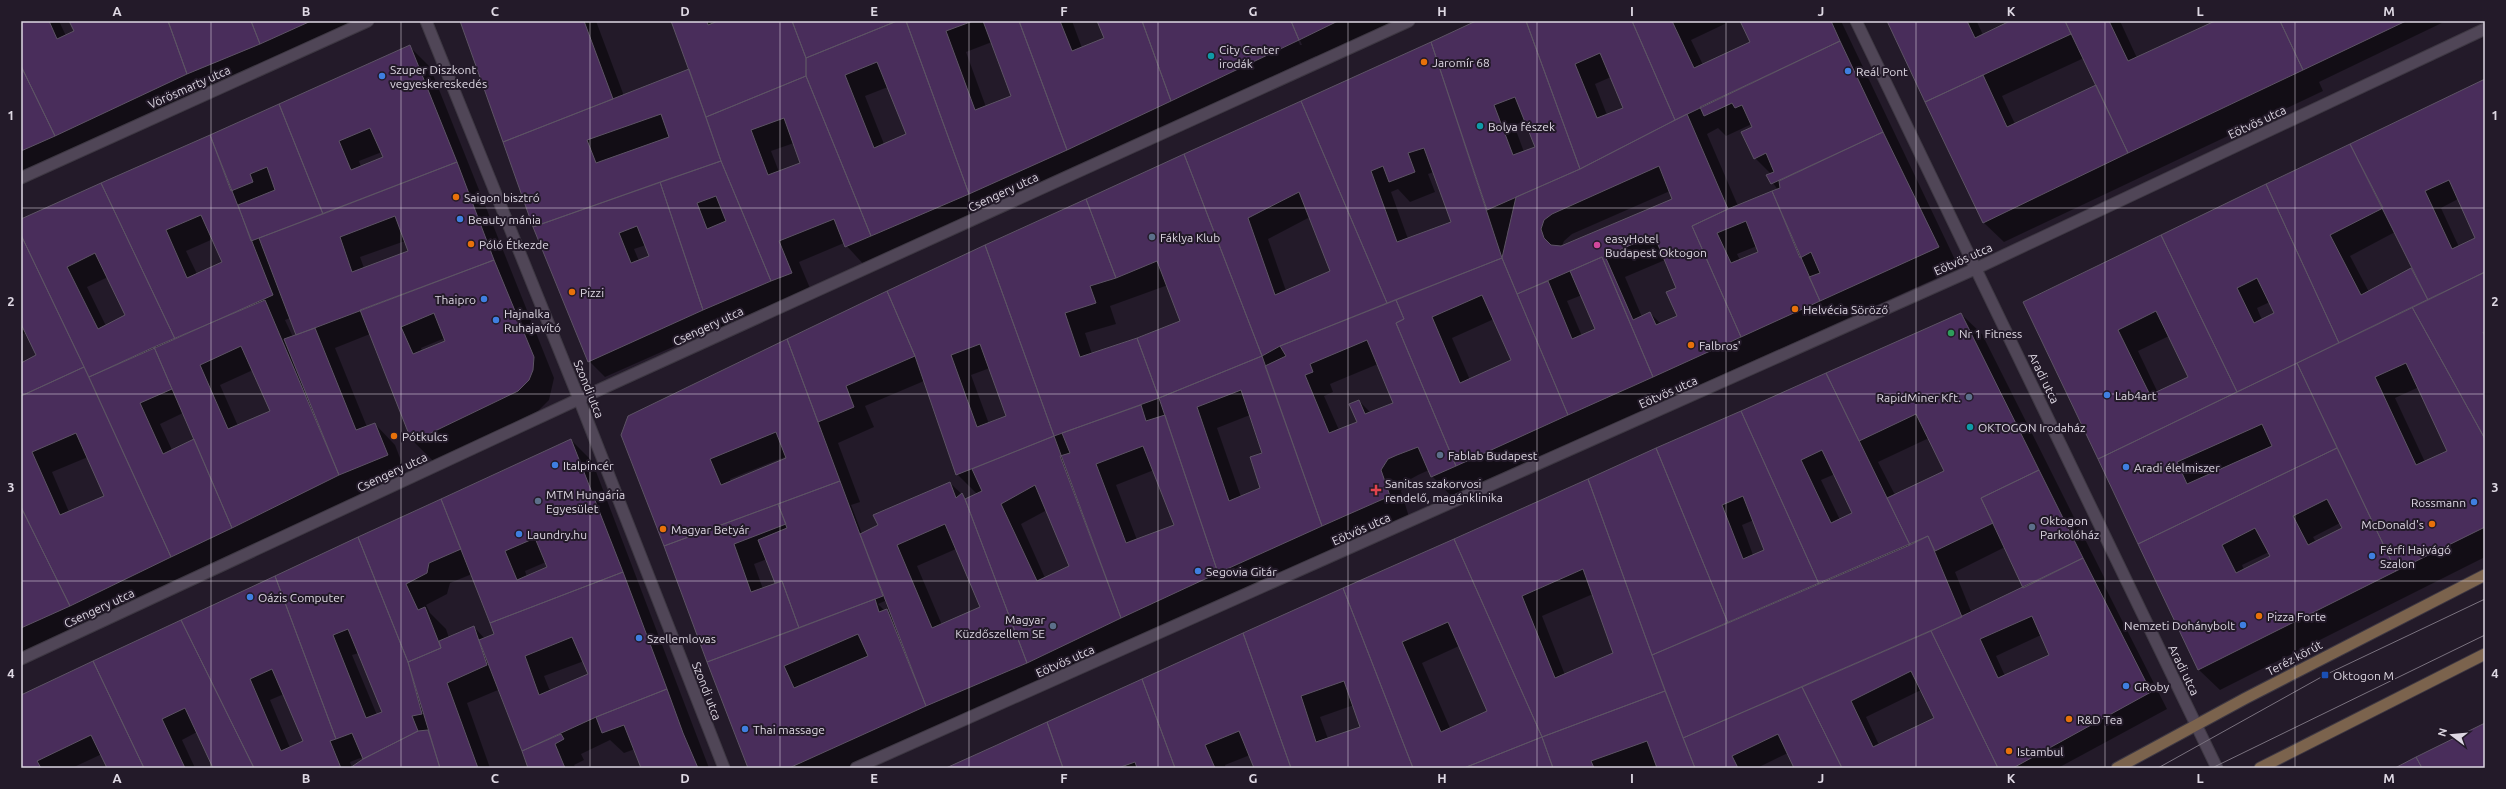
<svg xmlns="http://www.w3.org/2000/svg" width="2506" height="789" viewBox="0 0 2506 789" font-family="Ubuntu,sans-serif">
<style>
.shadow{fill:#0007;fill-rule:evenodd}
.building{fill:#492d5b;stroke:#5d5365;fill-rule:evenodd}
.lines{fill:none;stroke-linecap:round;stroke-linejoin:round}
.minor-casing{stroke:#3e3843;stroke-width:13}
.secondary-casing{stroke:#3e3843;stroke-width:13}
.minor{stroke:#504657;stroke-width:11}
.secondary{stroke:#7b634d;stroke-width:11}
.tram{stroke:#7a727f;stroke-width:1}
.grid{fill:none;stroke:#ded8e3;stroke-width:1;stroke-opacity:0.55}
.culture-dot{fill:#0f9aa8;stroke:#231a29;stroke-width:1.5}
.food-dot{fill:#e8710a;stroke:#231a29;stroke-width:1.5}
.shop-dot{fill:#3f7fe0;stroke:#231a29;stroke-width:1.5}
.service-dot{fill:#5c6f8a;stroke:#231a29;stroke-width:1.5}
.hotel-dot{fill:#d1479c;stroke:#231a29;stroke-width:1.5}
.leisure-dot{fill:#2e9e5b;stroke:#231a29;stroke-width:1.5}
.health-dot{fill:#e0444e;stroke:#231a29;stroke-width:1.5}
.transit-dot{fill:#1a4fb4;stroke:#231a29;stroke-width:1.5}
.labels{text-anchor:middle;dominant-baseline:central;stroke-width:4;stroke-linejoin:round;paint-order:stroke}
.poi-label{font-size:12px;fill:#ded8e3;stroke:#231a29;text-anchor:start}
.street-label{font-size:12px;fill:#ded8e3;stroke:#231a29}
.neatline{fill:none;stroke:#ded8e3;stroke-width:1.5}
.grid-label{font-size:13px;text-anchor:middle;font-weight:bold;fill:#ded8e3}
</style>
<rect width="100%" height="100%" fill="#231a29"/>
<path class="shadow" d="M21,21H59L66,36L75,32L70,21H376L207,95L21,180Z
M461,21H596L624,96L690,69L672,21H1072L1082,48L1105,39L1098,21H1290L1300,45H1302L1292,21H1401L1321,60L1316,56L866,267L844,243L799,262L812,293L724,330L720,326L605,377L589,361ZM992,42L1012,97L986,107L966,52ZM888,87L908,135L884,144L865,96ZM794,143L801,164L779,172L771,151ZM646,245L650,257L639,261L634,249Z
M1480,21H1731L1691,40L1703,65L1751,42L1741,21H1841L1959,268L1452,497L1432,476L1429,470L1418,475L1409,480L1401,491L1409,517L854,768H750L622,435L629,417L936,268ZM1611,77L1624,108L1607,115L1595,84ZM1526,121L1536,148L1524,152L1514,125ZM1752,124L1755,158L1771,174L1768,176L1778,190L1738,206L1707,134L1718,128L1726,136ZM1434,172L1452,222L1408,239L1391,192L1398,189L1410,202L1435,192L1428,174ZM1670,191L1673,200L1562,246L1564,241L1572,234ZM1310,217L1332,272L1286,291L1268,239ZM1510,229L1508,236L1507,231ZM1757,246L1760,252L1740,260L1737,254ZM1665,260L1677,288L1678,316L1661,324L1650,313L1642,317L1625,277ZM1168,285L1182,321L1092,354L1085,333L1116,324L1110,306ZM1582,295L1597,329L1582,336L1567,301ZM1494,319L1513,361L1470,380L1452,338ZM1378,364L1394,403L1371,413L1359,401L1358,423L1339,430L1324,396L1333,392L1330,384ZM990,368L1007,417L989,424L971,375ZM924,381L957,474L977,494L967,499L950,483L862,534L851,505L860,502L838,443L874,427L865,406ZM1250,415L1263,454L1262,489L1241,497L1217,428ZM787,456L788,458L731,482L730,479ZM1154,470L1175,526L1137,540L1116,485ZM1047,510L1070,567L1045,578L1021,524ZM956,549L982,608L942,625L917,566ZM767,559L776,584L763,589L754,564ZM885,601L888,610L885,611L878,604Z
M1888,21H1979L1977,22L1983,35L2012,21H2120L2137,58L2218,21H2446L2319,82L2323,91L2004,242L1983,222ZM2084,58L2097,86L2015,124L2002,96Z
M410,47L430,67L554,378L549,400L538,411L434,462L413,441L370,334L335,348L367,427L375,424L395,445L407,476L21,659V364L38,356L26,332L21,335V221ZM382,152L384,158L361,167L359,161ZM213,239L223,263L197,274L186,251ZM405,241L409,252L364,268L360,257ZM108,277L127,316L106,326L87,287ZM290,318L297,335L293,337L285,320ZM445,338L447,341L422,351L421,348ZM253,370L271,412L238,426L220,385ZM183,413L195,440L172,450L160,424ZM88,457L105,496L69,512L52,472Z
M2485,80V557L2220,690L2199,670L2024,302ZM2458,199L2477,239L2459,247L2441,208ZM2395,232L2416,275L2411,269L2369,292L2350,256ZM2270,302L2275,314L2262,320L2257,308ZM2169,336L2189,377L2158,393L2138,351ZM2419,387L2448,451L2425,462L2395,398ZM2340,523L2343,528L2316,542L2313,537ZM2269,552L2271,557L2244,570L2242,565Z
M1961,314L1982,334L2106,581L2103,583L2167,709L2058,768H1795L1788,753L1757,768H1658L1657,765L1649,768H1255L1250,755L1225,765L1226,768H948L1293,611ZM1929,438L1945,471L1895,495L1878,462ZM1835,474L1853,514L1840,520L1821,480ZM1754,520L1765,551L1753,555L1742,525ZM2005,547L2025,588L1972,614L1955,572ZM1593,594L1614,654L1565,675L1542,616ZM2041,635L2051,655L2005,676L1996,656ZM1459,646L1488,712L1450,728L1422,663ZM1921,690L1935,718L1879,745L1866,717ZM1354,705L1361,727L1328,739L1320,717Z
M571,440L592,461L709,768H642L635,749L624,753L610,740L581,754L584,760L574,765L576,768H529L498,690L467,703L490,768H215L197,732L182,740L195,768H108L102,754L72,768H21V695ZM546,562L548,568L527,577L525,571ZM472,574L495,635L485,639L474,627L449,638L446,629L430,613L426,605L447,594L450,583ZM359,653L383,712L377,715L352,655ZM584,661L589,674L550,691L544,676ZM284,694L304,742L290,748L270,700ZM363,757L364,759L352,768L350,762Z"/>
<path class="building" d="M21,21H49L57,39L74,31L69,21H168L187,74L55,136L21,66Z
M168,21H251L260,44L187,74Z
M251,21H311L260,44Z
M460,21H584L613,99L503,142Z
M671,21H707L708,25L718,21H792L806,58V76L706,117Z
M792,21H897L806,58Z
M897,21H906L969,194L871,236L806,76V58ZM877,62L906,134L874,148L845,75Z
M906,21H973L946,31L975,110L1011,96L983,21H1019L1067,150L969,194Z
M1019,21H1060L1072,51L1104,38L1097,21H1142L1171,101L1067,150Z
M1142,21H1291L1299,40L1171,101Z
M1291,21H1338L1299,40Z
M1476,21H1526L1580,169L1487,210L1431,42ZM1515,97L1535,147L1513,155L1494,105Z
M1526,21H1632L1675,120L1580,169ZM1600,53L1623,108L1597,118L1575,64Z
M1632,21H1672L1694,68L1750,42L1740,21H1831L1840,41L1675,120Z
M1887,21H1967L1975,38L2010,21H2065L2071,34L1925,102Z
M2065,21H2109L2128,61L2215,21H2280L2303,70L2128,153Z
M2280,21H2406L2303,70Z
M1840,41L1883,132L1771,184L1766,175L1774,172L1766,153L1754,159L1741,132L1752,127L1742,105L1735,108L1732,103L1704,116L1700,107Z
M1431,42L1502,258L1387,303L1301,101ZM1424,148L1451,222L1397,242L1371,171L1383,166L1389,182L1415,172L1408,153Z
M410,45L457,162L323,214L279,104ZM370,128L383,157L351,170L339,141Z
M21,66L55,136L21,151Z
M689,69L721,161L533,227L503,142ZM661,114L669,137L596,163L587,140Z
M1983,75L2007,127L2096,85L2128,153L1983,223L1925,102Z
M806,76L871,236L845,247L834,219L779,241L792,273L771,281L721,161L706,117ZM784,118L800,163L768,175L751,130Z
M2485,79V272L2428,300L2350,144ZM2449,180L2475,238L2452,249L2425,191Z
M1301,101L1387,303L1280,346L1262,356L1184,154ZM1299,192L1330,271L1275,295L1248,218Z
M279,104L323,214L251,241L238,205L275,190L267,167L250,174L253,182L231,191L210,135Z
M1687,114L1728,209L1692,226L1741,337L1653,377L1602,257L1517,294L1502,258L1516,197L1580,169ZM1659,166L1672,199L1561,246L1551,245L1544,238L1541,229L1544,220L1552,214ZM1654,235L1676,288L1666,292L1677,316L1656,325L1650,312L1633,320L1605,256Z
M1883,132L1939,247L1820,301L1809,277L1820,273L1811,252L1800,258L1772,191L1780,188L1779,181Z
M210,135L273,295L175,339L101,183ZM201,215L222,262L187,278L166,230Z
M2350,144L2383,208L2330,235L2361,295L2411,268L2428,300L2339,343L2266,184Z
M1184,154L1262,356L1159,398L1137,338L1180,321L1157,261L1116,278L1086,199Z
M721,161L771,281L703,310L660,182ZM716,196L726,221L707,229L697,203Z
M457,162L494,260L296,335L259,238ZM395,216L408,251L352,272L340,237Z
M660,182L703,310L588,362L533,227ZM637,226L649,256L631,263L619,233Z
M101,183L175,339L89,377L21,235V219ZM95,253L125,315L98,329L67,267Z
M2266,184L2339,343L2237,392L2161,235ZM2257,278L2274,313L2254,323L2237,288Z
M1772,191L1820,301L1741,337L1692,226L1728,209ZM1746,221L1758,252L1731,263L1717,233Z
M1086,199L1116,278L1090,286L1096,303L1065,313L1080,357L1137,338L1159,398L1054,436L985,245Z
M21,235L84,367L21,396V363L36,355L21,324Z
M2161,235L2237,392L2098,459L2023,302ZM2156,311L2188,377L2150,395L2118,330Z
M985,245L1054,436L956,475L915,356L887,291ZM980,344L1006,416L977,427L951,355Z
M1602,257L1653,377L1568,415L1517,294L1548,281L1572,339L1595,329L1570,271Z
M1502,258L1568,415L1456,466L1396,323L1404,319L1396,300ZM1482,295L1511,360L1460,383L1432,317Z
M494,260L534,357L533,370L529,380L518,391L412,442L360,310ZM434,313L445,341L413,354L401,327Z
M2485,272V333L2483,332L2485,337V439L2412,307Z
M887,291L915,356L846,386L854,407L818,422L787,339Z
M265,300L339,475L232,528L154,347ZM241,346L270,411L228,429L200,365Z
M1396,300L1404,319L1396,323L1456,466L1431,477L1418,447L1397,455L1388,459L1381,470L1390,496L1322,526L1265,366L1286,356L1280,346ZM1367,340L1393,403L1365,414L1359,400L1349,404L1357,422L1329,433L1305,375L1313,372L1310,364Z
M2412,307L2485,439V527L2396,571L2297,363ZM2406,363L2447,451L2416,465L2375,377Z
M1961,313L2039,470L1981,498L1993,523L1935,551L1928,536L1910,545L1887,498L1944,471L1916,414L1859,441L1826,373Z
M315,328L356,430L375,423L388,455L339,475L284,339Z
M787,339L840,481L664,546L621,435L628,416ZM776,432L786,458L721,485L710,459Z
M154,347L172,389L140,403L163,454L194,439L232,528L171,557L89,377Z
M1262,356L1322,526L1218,573L1159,398ZM1241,390L1262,453L1250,457L1260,488L1229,501L1197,407Z
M2297,363L2337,448L2138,544L2098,459ZM2262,424L2272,446L2187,484L2177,462Z
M84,367L171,557L70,606L21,507V396ZM76,433L104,496L60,515L32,452Z
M1826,373L1910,545L1819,584L1741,411ZM1822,450L1852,513L1831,523L1801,460Z
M1141,405L1146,421L1165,415L1218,573L1121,618L1060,456L1070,453L1062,433ZM1143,446L1174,525L1126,543L1096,464Z
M1741,411L1819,584L1728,623L1656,448ZM1743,496L1764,550L1743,559L1722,505Z
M1054,436L1121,618L1027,663L965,499L982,491L972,469ZM1035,485L1069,566L1037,581L1001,504Z
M571,439L623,572L490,623L441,499ZM535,538L547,567L517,580L505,551Z
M1656,448L1728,623L1652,655L1588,479Z
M2337,448L2396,571L2198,670L2138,544ZM2327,499L2342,528L2308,545L2293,516ZM2255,528L2270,556L2236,573L2222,545Z
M2039,470L2083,558L2023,588L1981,498Z
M1588,479L1665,691L1542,737L1454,539ZM1583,569L1613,653L1555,678L1522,596Z
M840,481L883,596L799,628L782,581L775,583L758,540L787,528L778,504Z
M950,482L956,498L962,493L965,499L1027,663L926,706L860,534L878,525L873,515ZM945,524L980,607L932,628L897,545Z
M441,499L461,549L429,563L427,573L406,584L418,610L425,607L441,648L408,662L358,537Z
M778,504L786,524L734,544L751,592L782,581L799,628L707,662L664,546Z
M21,507L70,606L21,628Z
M1928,536L1962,617L1683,738L1652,655Z
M358,537L408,662L422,714L412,716L418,731L363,759L352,733L336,739L275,576ZM348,629L382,712L366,718L333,635Z
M1454,539L1542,737L1464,768H1413L1343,588ZM1448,622L1487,711L1441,732L1402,642Z
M2083,558L2151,692L2013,768H1998L1931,631ZM2032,616L2049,655L1998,678L1980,639Z
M623,572L667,689L596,717L522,751L479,640L494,634L490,623ZM572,637L588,674L539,695L525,656Z
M275,576L336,739L330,741L341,768H254L181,620ZM272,669L303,741L281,751L250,679Z
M1343,588L1413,768H1291L1243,633ZM1344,681L1360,727L1316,742L1301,696Z
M875,599L879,612L887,609L926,706L789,768H748L707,662ZM858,634L868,656L794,688L784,666Z
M181,620L254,768H213L185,708L162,719L185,768H144L93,661Z
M474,626L487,665L447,683L478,768H440L408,662L441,648L439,641Z
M1931,631L1998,768H1842L1802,687ZM1911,671L1934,718L1873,747L1851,701Z
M1243,633L1291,768H1254L1239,731L1205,745L1215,768H1175L1142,679Z
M93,661L144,768H107L91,735L37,761L41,768H21V695Z
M1142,679L1175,768H1137L1135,762L1118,768H1063L1047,722Z
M1802,687L1842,768H1794L1778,734L1732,756L1738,768H1695L1683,738Z
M667,689L683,733L698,768H641L624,725L602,733L596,717Z
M1665,691L1695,768H1657L1647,741L1591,761L1594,768H1553L1542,737Z
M1047,722L1063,768H946L997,745Z
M2485,723V768H2422L2416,757Z
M428,730L440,768H350L363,759L418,731Z
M561,734L564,739L555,744L565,768H528L522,751Z
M1542,737L1553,768H1464Z
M2416,757L2422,768H2395Z"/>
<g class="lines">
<g class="minor-casing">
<path id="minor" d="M426,21L579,399L724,768
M1856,21L2217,768
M21,178L368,21
M21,659L579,399L1409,21
M856,768L1977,268L2485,29"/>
</g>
<g class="secondary-casing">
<path id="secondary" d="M2117,768L2246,698L2485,575
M2260,768L2485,654"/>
</g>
<use href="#minor" class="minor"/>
<use href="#secondary" class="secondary"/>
<path class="tram" d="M2158,768L2325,675L2485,599
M2212,768L2485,635"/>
</g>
<path class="grid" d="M211,21V768M401,21V768M590,21V768M780,21V768M969,21V768M1158,21V768M1348,21V768M1537,21V768M1726,21V768M1916,21V768M2105,21V768M2295,21V768M21,208H2485M21,394H2485M21,581H2485"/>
<g class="culture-dot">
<circle cx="1211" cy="56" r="4"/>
<circle cx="1480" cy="126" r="4"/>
<circle cx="1970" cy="427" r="4"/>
</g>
<g class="food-dot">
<circle cx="1424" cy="62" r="4"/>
<circle cx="456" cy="197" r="4"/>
<circle cx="471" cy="244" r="4"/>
<circle cx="572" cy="292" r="4"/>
<circle cx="1795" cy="309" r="4"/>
<circle cx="1691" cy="345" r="4"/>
<circle cx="394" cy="436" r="4"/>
<circle cx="2432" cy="524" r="4"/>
<circle cx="663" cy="529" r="4"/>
<circle cx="2259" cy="616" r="4"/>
<circle cx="2069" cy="719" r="4"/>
<circle cx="2009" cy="751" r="4"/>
</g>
<g class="shop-dot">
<circle cx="1848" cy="71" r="4"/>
<circle cx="382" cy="76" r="4"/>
<circle cx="460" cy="219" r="4"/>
<circle cx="484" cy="299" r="4"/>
<circle cx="496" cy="320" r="4"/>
<circle cx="2107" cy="395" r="4"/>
<circle cx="555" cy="465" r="4"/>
<circle cx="2126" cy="467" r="4"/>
<circle cx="2474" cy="502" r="4"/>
<circle cx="519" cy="534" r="4"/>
<circle cx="2372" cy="556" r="4"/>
<circle cx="1198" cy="571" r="4"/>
<circle cx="250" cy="597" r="4"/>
<circle cx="2243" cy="625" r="4"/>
<circle cx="639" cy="638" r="4"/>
<circle cx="2126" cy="686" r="4"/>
<circle cx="745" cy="729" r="4"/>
</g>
<g class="service-dot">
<circle cx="1152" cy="237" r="4"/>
<circle cx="1969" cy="397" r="4"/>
<circle cx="1440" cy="455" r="4"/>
<circle cx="538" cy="501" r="4"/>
<circle cx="2032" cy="527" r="4"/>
<circle cx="1053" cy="626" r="4"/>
</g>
<circle class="hotel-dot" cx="1597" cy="245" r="4"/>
<circle class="leisure-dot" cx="1951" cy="333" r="4"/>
<path class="health-dot" d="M1374 484h4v4h4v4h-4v4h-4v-4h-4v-4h4z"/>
<rect class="transit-dot" x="2321" y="671" width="8" height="8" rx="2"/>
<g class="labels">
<g class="poi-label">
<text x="1219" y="49">City Center<tspan x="1219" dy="14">irodák</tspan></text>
<text x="1432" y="62">Jaromír 68</text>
<text x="390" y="69">Szuper Diszkont<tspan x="390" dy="14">vegyeskereskedés</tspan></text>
<text x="1856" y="71">Reál Pont</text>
<text x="1488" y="126">Bolya fészek</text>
<text x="464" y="197">Saigon bisztró</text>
<text x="468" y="219">Beauty mánia</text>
<text x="1160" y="237">Fáklya Klub</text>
<text x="1605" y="238">easyHotel<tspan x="1605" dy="14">Budapest Oktogon</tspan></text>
<text x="479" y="244">Póló Étkezde</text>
<text x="580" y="292">Pizzi</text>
<text x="476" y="299" text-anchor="end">Thaipro</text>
<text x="1803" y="309">Helvécia Söröző</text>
<text x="504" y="313">Hajnalka<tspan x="504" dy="14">Ruhajavító</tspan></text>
<text x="1959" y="333">Nr 1 Fitness</text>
<text x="1699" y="345">Falbros'</text>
<text x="2115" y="395">Lab4art</text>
<text x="1961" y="397" text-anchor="end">RapidMiner Kft.</text>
<text x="1978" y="427">OKTOGON Irodaház</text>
<text x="402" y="436">Pótkulcs</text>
<text x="1448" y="455">Fablab Budapest</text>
<text x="563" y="465">Italpincér</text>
<text x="2134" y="467">Aradi élelmiszer</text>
<text x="1385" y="483">Sanitas szakorvosi<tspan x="1385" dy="14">rendelő, magánklinika</tspan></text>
<text x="546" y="494">MTM Hungária<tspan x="546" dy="14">Egyesület</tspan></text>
<text x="2466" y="502" text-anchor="end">Rossmann</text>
<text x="2040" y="520">Oktogon<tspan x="2040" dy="14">Parkolóház</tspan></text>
<text x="2424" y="524" text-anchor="end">McDonald's</text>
<text x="671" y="529">Magyar Betyár</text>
<text x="527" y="534">Laundry.hu</text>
<text x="2380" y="549">Férfi Hajvágó<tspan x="2380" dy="14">Szalon</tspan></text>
<text x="1206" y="571">Segovia Gitár</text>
<text x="258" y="597">Oázis Computer</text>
<text x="2267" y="616">Pizza Forte</text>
<text x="1045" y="619" text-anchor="end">Magyar<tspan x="1045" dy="14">Küzdőszellem SE</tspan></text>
<text x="2235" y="625" text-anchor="end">Nemzeti Dohánybolt</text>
<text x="647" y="638">Szellemlovas</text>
<text x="2333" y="675">Oktogon M</text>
<text x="2134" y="686">GRoby</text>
<text x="2077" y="719">R&amp;D Tea</text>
<text x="753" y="729">Thai massage</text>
<text x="2017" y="751">Istambul</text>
</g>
<g class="street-label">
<text transform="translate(189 87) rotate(-24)">Vörösmarty utca</text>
<text transform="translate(2257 122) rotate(-25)">Eötvös utca</text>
<text transform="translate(1003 192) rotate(-25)">Csengery utca</text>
<text transform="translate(1963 259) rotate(-24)">Eötvös utca</text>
<text transform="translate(708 326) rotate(-25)">Csengery utca</text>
<text transform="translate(2044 378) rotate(64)">Aradi utca</text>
<text transform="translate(589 389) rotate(68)">Szondi utca</text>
<text transform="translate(1668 392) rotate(-24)">Eötvös utca</text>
<text transform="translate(392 472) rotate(-25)">Csengery utca</text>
<text transform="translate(1361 529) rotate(-24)">Eötvös utca</text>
<text transform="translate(99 608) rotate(-25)">Csengery utca</text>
<text transform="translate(2294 658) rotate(-28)">Teréz körút</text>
<text transform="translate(1065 661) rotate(-24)">Eötvös utca</text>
<text transform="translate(2184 670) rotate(64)">Aradi utca</text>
<text transform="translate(707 691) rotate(69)">Szondi utca</text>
</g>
</g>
<rect width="2506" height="789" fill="none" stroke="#231a29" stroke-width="44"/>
<g transform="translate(2452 735) rotate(286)" stroke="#231a29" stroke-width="3" paint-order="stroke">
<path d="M0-3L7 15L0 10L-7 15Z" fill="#ded8e3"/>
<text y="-6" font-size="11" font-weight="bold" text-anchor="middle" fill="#ded8e3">N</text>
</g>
<rect x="22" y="22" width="2462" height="745" class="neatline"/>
<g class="grid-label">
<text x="117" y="16">A</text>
<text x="306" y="16">B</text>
<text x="495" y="16">C</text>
<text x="685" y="16">D</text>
<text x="874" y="16">E</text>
<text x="1064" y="16">F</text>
<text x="1253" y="16">G</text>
<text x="1442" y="16">H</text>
<text x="1632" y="16">I</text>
<text x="1821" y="16">J</text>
<text x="2011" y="16">K</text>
<text x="2200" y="16">L</text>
<text x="2389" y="16">M</text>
<text x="11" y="120">1</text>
<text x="2495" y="120">1</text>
<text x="11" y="306">2</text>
<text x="2495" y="306">2</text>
<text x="11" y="492">3</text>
<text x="2495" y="492">3</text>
<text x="11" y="678">4</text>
<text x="2495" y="678">4</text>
<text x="117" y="783">A</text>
<text x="306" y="783">B</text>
<text x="495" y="783">C</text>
<text x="685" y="783">D</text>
<text x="874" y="783">E</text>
<text x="1064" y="783">F</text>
<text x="1253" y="783">G</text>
<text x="1442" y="783">H</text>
<text x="1632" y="783">I</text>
<text x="1821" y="783">J</text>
<text x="2011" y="783">K</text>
<text x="2200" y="783">L</text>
<text x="2389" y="783">M</text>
</g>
</svg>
